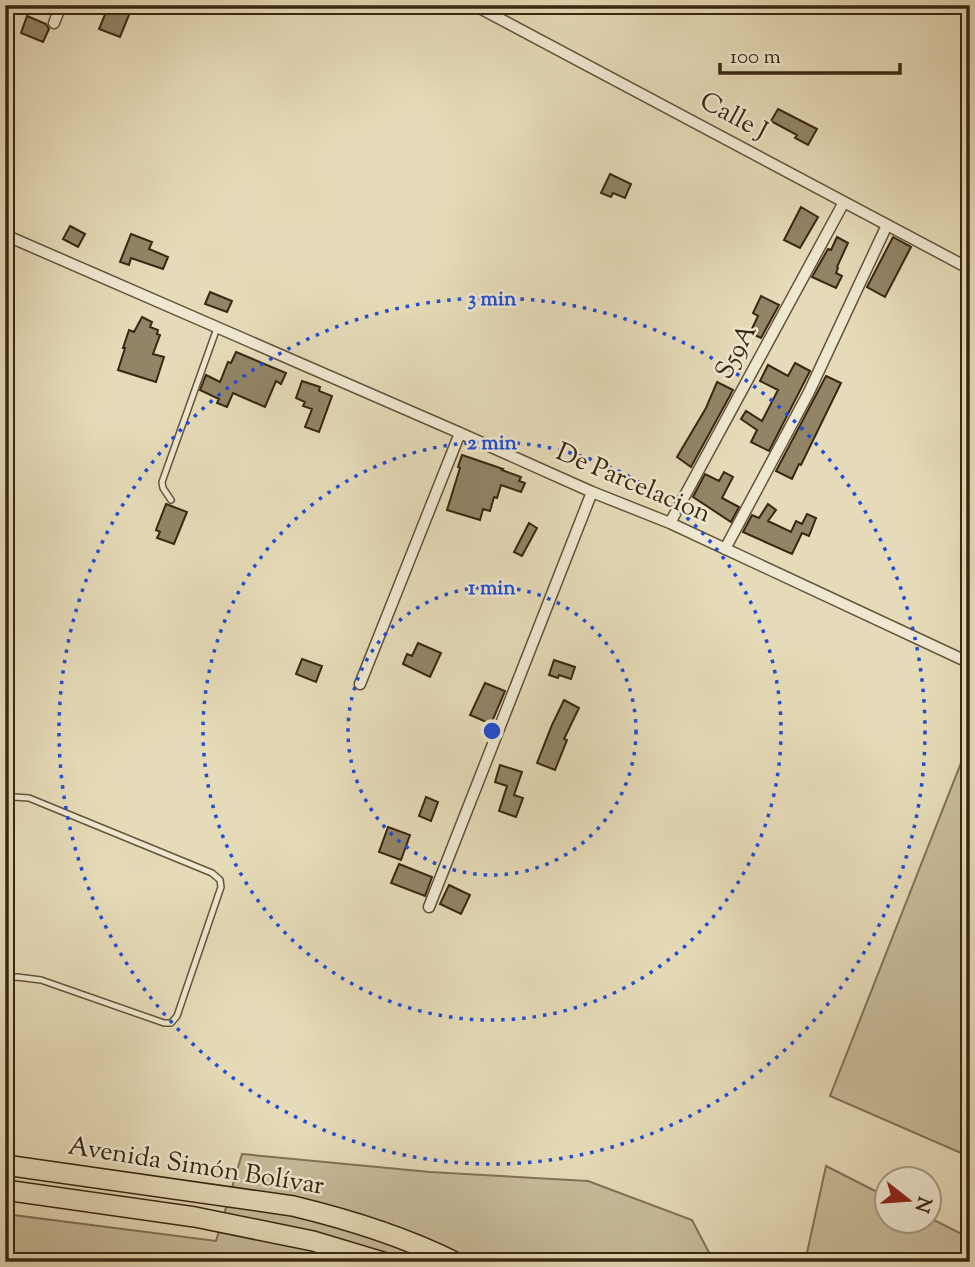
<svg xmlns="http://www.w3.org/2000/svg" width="975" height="1267" viewBox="0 0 975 1267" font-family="'Sorts Mill Goudy',serif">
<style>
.green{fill:#c8bc9b;stroke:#807256;stroke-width:2}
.building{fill:#928567;stroke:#372710;stroke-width:2}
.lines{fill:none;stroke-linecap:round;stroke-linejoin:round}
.service-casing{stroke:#63543a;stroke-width:8}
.minor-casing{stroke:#63543a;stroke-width:13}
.trunk-casing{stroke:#372710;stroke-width:22}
.service{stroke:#efe8d1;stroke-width:5}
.minor{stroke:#efe8d1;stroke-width:10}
.trunk{stroke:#e6dbb8;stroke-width:19}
.ring{fill:none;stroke:#1d4ed8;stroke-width:3.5;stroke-dasharray:3.5 7}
.labels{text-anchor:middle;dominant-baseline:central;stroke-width:5;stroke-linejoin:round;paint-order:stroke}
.street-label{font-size:26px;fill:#372710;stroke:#efe8d1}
.centre{fill:#1d4ed8;stroke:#efe8d1;stroke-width:3.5}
.ring-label{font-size:21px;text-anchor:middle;font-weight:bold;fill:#1d4ed8;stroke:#efe8d1;stroke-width:5;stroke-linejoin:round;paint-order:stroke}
</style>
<rect width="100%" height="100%" fill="#e6dbb8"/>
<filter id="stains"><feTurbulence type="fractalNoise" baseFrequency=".00286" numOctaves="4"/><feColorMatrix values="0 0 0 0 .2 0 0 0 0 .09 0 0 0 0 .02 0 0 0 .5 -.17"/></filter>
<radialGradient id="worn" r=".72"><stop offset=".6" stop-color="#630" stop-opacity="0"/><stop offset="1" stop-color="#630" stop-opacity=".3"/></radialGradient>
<path class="green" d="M970,740V1157L830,1096Z
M242,1154L430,1172L588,1181L692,1220L714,1262H5V1214L216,1241Z
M826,1166L887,1197L888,1222H930V1218L970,1238V1262H805Z"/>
<path class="building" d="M109,5H133L120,37L99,29Z
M27,16L46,24L49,29L43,42L21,33Z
M778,109L817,129L808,145L795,138L797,135L771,121Z
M610,174L631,184L625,198L613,193L611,197L601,193Z
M801,207L818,217L800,248L784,240Z
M70,226L85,234L78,247L63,239Z
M131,234L152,242L149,249L168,257L163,269L131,258L129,265L120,262Z
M837,237L848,243L837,267L838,268L836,273L842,276L836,288L812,277L828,249L831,250Z
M893,237L911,247L885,297L867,287Z
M210,292L232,301L227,312L205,304Z
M761,296L779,305L761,338L750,333L758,316L753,313Z
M142,317L152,322L150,327L158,330L157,334L160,335L153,354L164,357L156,382L118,370L125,348H123L129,330L134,332Z
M236,352L286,373L281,384L276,381L265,407L233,393L227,407L217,403L219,399L200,390L206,375L220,382L228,362L231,363Z
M795,363L810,371L769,451L751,442L757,430L741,419L746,411L762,421L778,390L760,381L768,365L788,376Z
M826,376L841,383L801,465L799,464L792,479L776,471Z
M302,381L320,387L319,391L332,396L319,432L305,427L312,409L303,406L305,402L296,398Z
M717,382L733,390L691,467L677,457L706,408Z
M462,455L503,469L502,470L521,477L519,481L525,483L521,492L501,485L497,498L494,497L490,511L483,509L480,520L447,510L460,468L458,467Z
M724,472L733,477L722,498L739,507L731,522L693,497L705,474L719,481Z
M166,504L187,512L174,544L157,538L160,532L156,530Z
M768,504L776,510L768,521L791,532L796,521L802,524L807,514L816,518L809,536L802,533L792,554L743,532L752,515L759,518Z
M529,523L537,528L522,556L514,552Z
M418,643L441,653L430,677L403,664L407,654L412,656Z
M302,659L322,666L316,682L296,674Z
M554,660L575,667L571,679L559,675L558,678L549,675Z
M485,683L505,691L491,724L470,715Z
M564,700L579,708L564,739L567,740L555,770L537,763L552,725Z
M500,765L522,772L514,795L523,798L516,817L499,811L507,786L495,782Z
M426,797L438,802L431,821L419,816Z
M388,827L410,835L401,860L379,852Z
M399,864L432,877L425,896L391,883Z
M449,885L470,895L461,914L440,904Z"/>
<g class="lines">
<g class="service-casing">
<path id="service" d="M171,500L163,488L162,482L217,328
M5,801L14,797L29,798L212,873L220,880L221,887L177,1016L171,1023H164L41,980L17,977L5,978"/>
</g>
<g class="minor-casing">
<path id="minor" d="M474,5L970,269
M54,23L61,5
M5,235L460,433L592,492L670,523L970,663
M670,523L844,202
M725,549L809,392L887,225
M360,684L460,433
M429,907L592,492"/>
</g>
<g class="trunk-casing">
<path id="trunk" d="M5,1165L293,1206C347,1219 405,1237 455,1262
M5,1190L195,1217L313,1241L383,1262"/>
</g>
<use href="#service" class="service"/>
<use href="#minor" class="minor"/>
<use href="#trunk" class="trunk"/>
</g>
<g class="ring">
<circle cx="492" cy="731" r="144"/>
<circle cx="492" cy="731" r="289"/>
<circle cx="492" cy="731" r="433"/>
</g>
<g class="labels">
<g class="street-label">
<text transform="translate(733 117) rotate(28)">Calle J</text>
<text transform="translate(737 352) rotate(-62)">S59A</text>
<text transform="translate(633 484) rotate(23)">De Parcelacion</text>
<text transform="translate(196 1167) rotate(9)">Avenida Simón Bolívar</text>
</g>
</g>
<circle cx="492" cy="731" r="10" class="centre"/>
<g class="ring-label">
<text x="492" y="305">3 min</text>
<text x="492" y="449">2 min</text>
<text x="492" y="594">1 min</text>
</g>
<rect width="975" height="1267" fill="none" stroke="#e6dbb8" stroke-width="28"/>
<rect x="7" y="7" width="961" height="1253" fill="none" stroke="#372710" stroke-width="3.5"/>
<rect x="14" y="14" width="947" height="1239" fill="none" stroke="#372710" stroke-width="2"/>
<g transform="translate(908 1200) rotate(107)"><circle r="33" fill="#efe8d1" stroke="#a59b84" stroke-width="2"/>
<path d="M0-5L12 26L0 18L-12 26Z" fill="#8f2418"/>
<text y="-10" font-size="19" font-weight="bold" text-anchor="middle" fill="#372710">N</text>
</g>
<path d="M720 63v10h180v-10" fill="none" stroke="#372710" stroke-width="3.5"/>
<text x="730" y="63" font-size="21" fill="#372710" stroke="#efe8d1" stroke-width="5" paint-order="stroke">100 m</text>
<rect width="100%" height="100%" filter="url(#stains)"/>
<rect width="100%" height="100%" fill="url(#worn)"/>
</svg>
